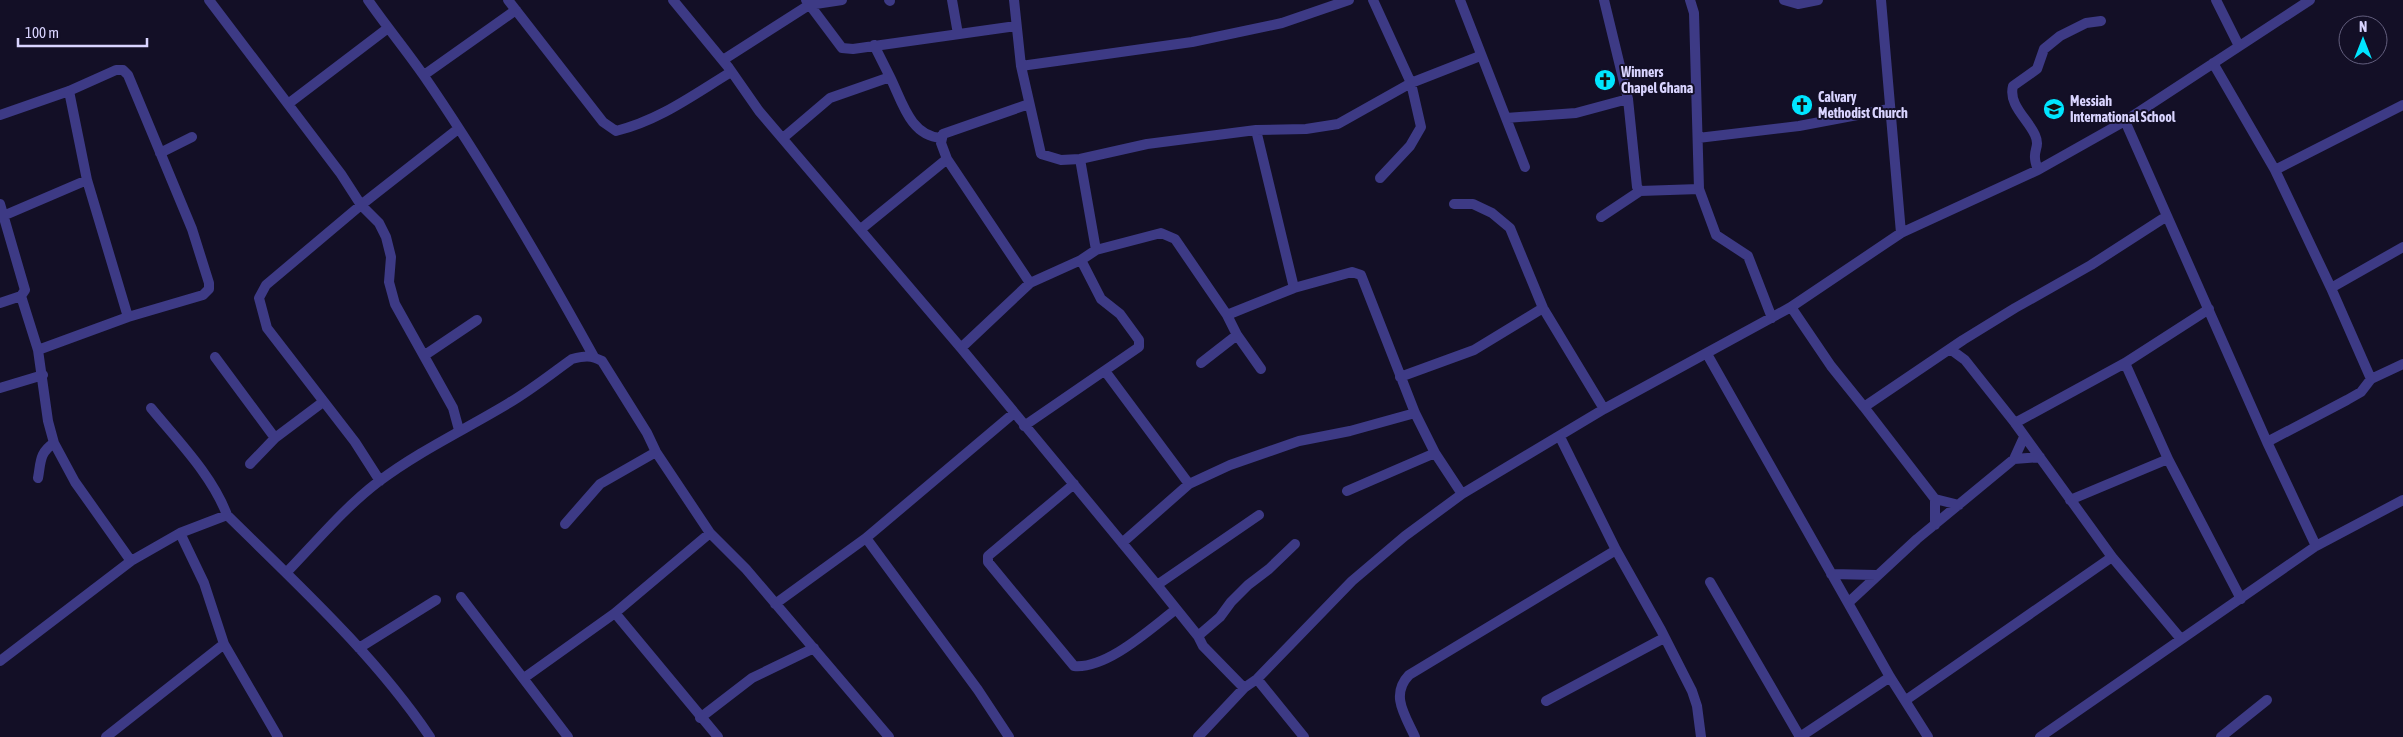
<svg xmlns="http://www.w3.org/2000/svg" width="2403" height="737" viewBox="0 0 2403 737" font-family="'Asap Condensed',sans-serif">
<style>
.lines{fill:none;stroke-linecap:round;stroke-linejoin:round}
.minor{stroke:#3d3a85;stroke-width:10}
.labels{text-anchor:middle;dominant-baseline:central;stroke-width:4;stroke-linejoin:round;paint-order:stroke}
.poi-label{font-size:14px;font-weight:bold;fill:#d9d4ff;stroke:#130f26;text-anchor:start}
</style>
<rect width="100%" height="100%" fill="#130f26"/>
<g class="lines">
<path class="minor" d="M209,0L341,174L361,205L379,223L386,237L391,257L389,282L395,304L453,408L459,430
M368,0C386,26 406,50 424,76C486,166 541,261 594,357
M508,0L603,122L616,131C660,120 693,95 731,72
M673,0L729,68L759,111L961,348L1157,585L1198,636L1203,646L1244,688
M806,0L842,48L853,49L1016,26
M889,0L890,1
M952,0L958,34
M1014,0L1021,66L1041,154L1061,160L1080,159L1147,144L1256,130L1306,129L1338,124L1411,83L1480,56
M1373,0L1411,83L1421,127L1410,146L1380,178
M1460,0L1525,167
M1604,0L1628,99L1637,187L1640,191L1699,189
M1690,0L1694,13L1699,189L1716,235L1748,256L1772,318
M1784,0L1798,4L1818,0
M2216,0L2239,46
M723,60L809,5L842,0
M2213,63L2275,170L2331,288L2371,379
M1021,66L1192,42L1282,23L1349,0
M424,75L516,10
M890,77C902,101 910,136 941,138
M69,91L87,180L128,317
M288,104L388,28
M1029,104L943,134L941,143L947,159L1030,283
M0,115L69,91L116,70H123L128,75L192,229L209,283V289L203,295L128,317L38,350
M1506,118L1576,113L1628,99
M2125,121L2267,442L2316,546
M1256,130L1294,288
M783,138L830,98L890,77L874,45
M1698,138L1799,126L1889,109
M160,153L192,137
M1080,159L1096,250
M2038,170C2037,167 2035,162 2035,158C2034,149 2040,146 2035,135C2028,119 2008,105 2013,86L2037,69L2044,49L2060,36L2086,23L2101,21
M2275,170L2403,105
M0,204L25,290L21,296L38,350L48,421L54,443L75,482L131,561
M1454,204H1473L1492,213L1510,228L1543,308L1604,409
M3,216L87,180
M1601,217L1640,191
M861,229L947,159
M1901,233L2038,170L2125,121L2310,0
M2331,288L2403,247
M0,303L21,296
M1791,307L1831,366L1864,407L1963,340L2015,308L2091,265L2167,216
M1227,315L1294,288L1352,272L1361,275L1415,413L1435,453L1462,494
M961,348L1030,283L1081,260L1096,250L1161,233L1175,239L1227,315L1237,335L1261,369
M1950,349L1965,360L2015,423L2112,557L2181,639
M1707,354L1890,677L1928,737
M425,355L477,320
M215,357L275,438
M1201,363L1237,335
M2125,363L2168,459L2241,599
M1105,371L1189,484
M1400,377L1474,350L1543,308
M0,388L43,375
M1864,407L1935,499V525
M151,408C178,441 212,475 227,515C298,585 374,654 430,737
M2015,423L2125,363L2209,309
M1024,426L1139,347V340L1120,314L1101,299L1081,260
M1560,437L1616,550L1661,630L1692,691L1697,706L1701,737
M2267,442L2347,400L2361,392L2371,379L2403,364
M2014,459L2040,457
M250,464L275,438L323,402
M38,478C41,462 39,453 54,443
M380,481L355,442L267,328L259,298L266,285L361,205L458,129
M1074,484L988,556V562L1074,666C1107,669 1150,629 1175,610
M1347,491L1435,453
M1935,499L1959,505
M2070,500L2168,459
M565,524L600,484L656,452
M180,533L204,583L224,644L278,737
M866,538L978,690L1009,737
M1122,543L1189,484L1230,465L1299,441L1350,431L1415,413
M286,573C316,542 344,508 378,482C419,451 466,429 509,403C531,390 551,374 572,359C584,356 591,355 602,361L647,433L656,452L710,533
M1831,574L1876,575
M1710,582L1800,737
M1157,585L1259,515
M461,597L568,737
M1848,603L1917,539L2014,459L2024,437
M775,604L866,538L1014,413
M615,613L718,737
M1198,636L1220,617L1231,602L1248,585L1269,569L1295,544
M359,648L436,600
M0,661L131,561L180,533L227,515
M524,678L615,613L710,533L746,569L889,737
M1257,679L1304,737
M1906,700L2112,557
M1546,701L1664,638
M700,718L752,678L814,648
M106,737L224,644
M1198,737L1244,688L1257,679L1352,581L1405,536L1462,494L1604,409L1791,307L1901,233L1881,0
M1415,737C1405,715 1390,695 1409,675L1616,550
M1800,737L1890,677
M2040,737L2316,546L2403,500
M2221,737L2267,700"/>
</g>
<defs>
<g id="church-disc" transform="scale(1.125)"><circle r="9.5" fill="#00e5ff" stroke="#130f26"/><path d="M-1.2-6h2.4v3.5h3.3v2.4h-3.3V6h-2.4V-.1h-3.3v-2.4h3.3Z" fill="#111"/></g>
<g id="school-disc" transform="scale(1.125)"><circle r="9.5" fill="#00e5ff" stroke="#130f26"/><path d="M0-5L7-2L0 1L-7-2ZM-4 1L0 2.5L4 1V4Q0 6-4 4Z" fill="#111"/></g>
</defs>
<g fill-rule="evenodd">
<use href="#church-disc" x="1605" y="80"/>
<use href="#church-disc" x="1802" y="105"/>
<use href="#school-disc" x="2054" y="109"/>
</g>
<g class="labels">
<g class="poi-label">
<text x="1621" y="72">Winners<tspan x="1621" dy="16">Chapel Ghana</tspan></text>
<text x="1818" y="97">Calvary<tspan x="1818" dy="16">Methodist Church</tspan></text>
<text x="2070" y="101">Messiah<tspan x="2070" dy="16">International School</tspan></text>
</g>
</g>
<g transform="translate(2363 40)"><circle r="24" fill="#130f26" stroke="#625e7d"/>
<path d="M0-4L9 19L0 12L-9 19Z" fill="#00e5ff"/>
<text y="-8" font-size="14" font-weight="bold" text-anchor="middle" fill="#d9d4ff">N</text>
</g>
<path d="M18 38v8h129v-8" fill="none" stroke="#d9d4ff" stroke-width="2.5"/>
<text x="25" y="38" font-size="15" fill="#d9d4ff" stroke="#130f26" stroke-width="4" paint-order="stroke">100 m</text>
</svg>
